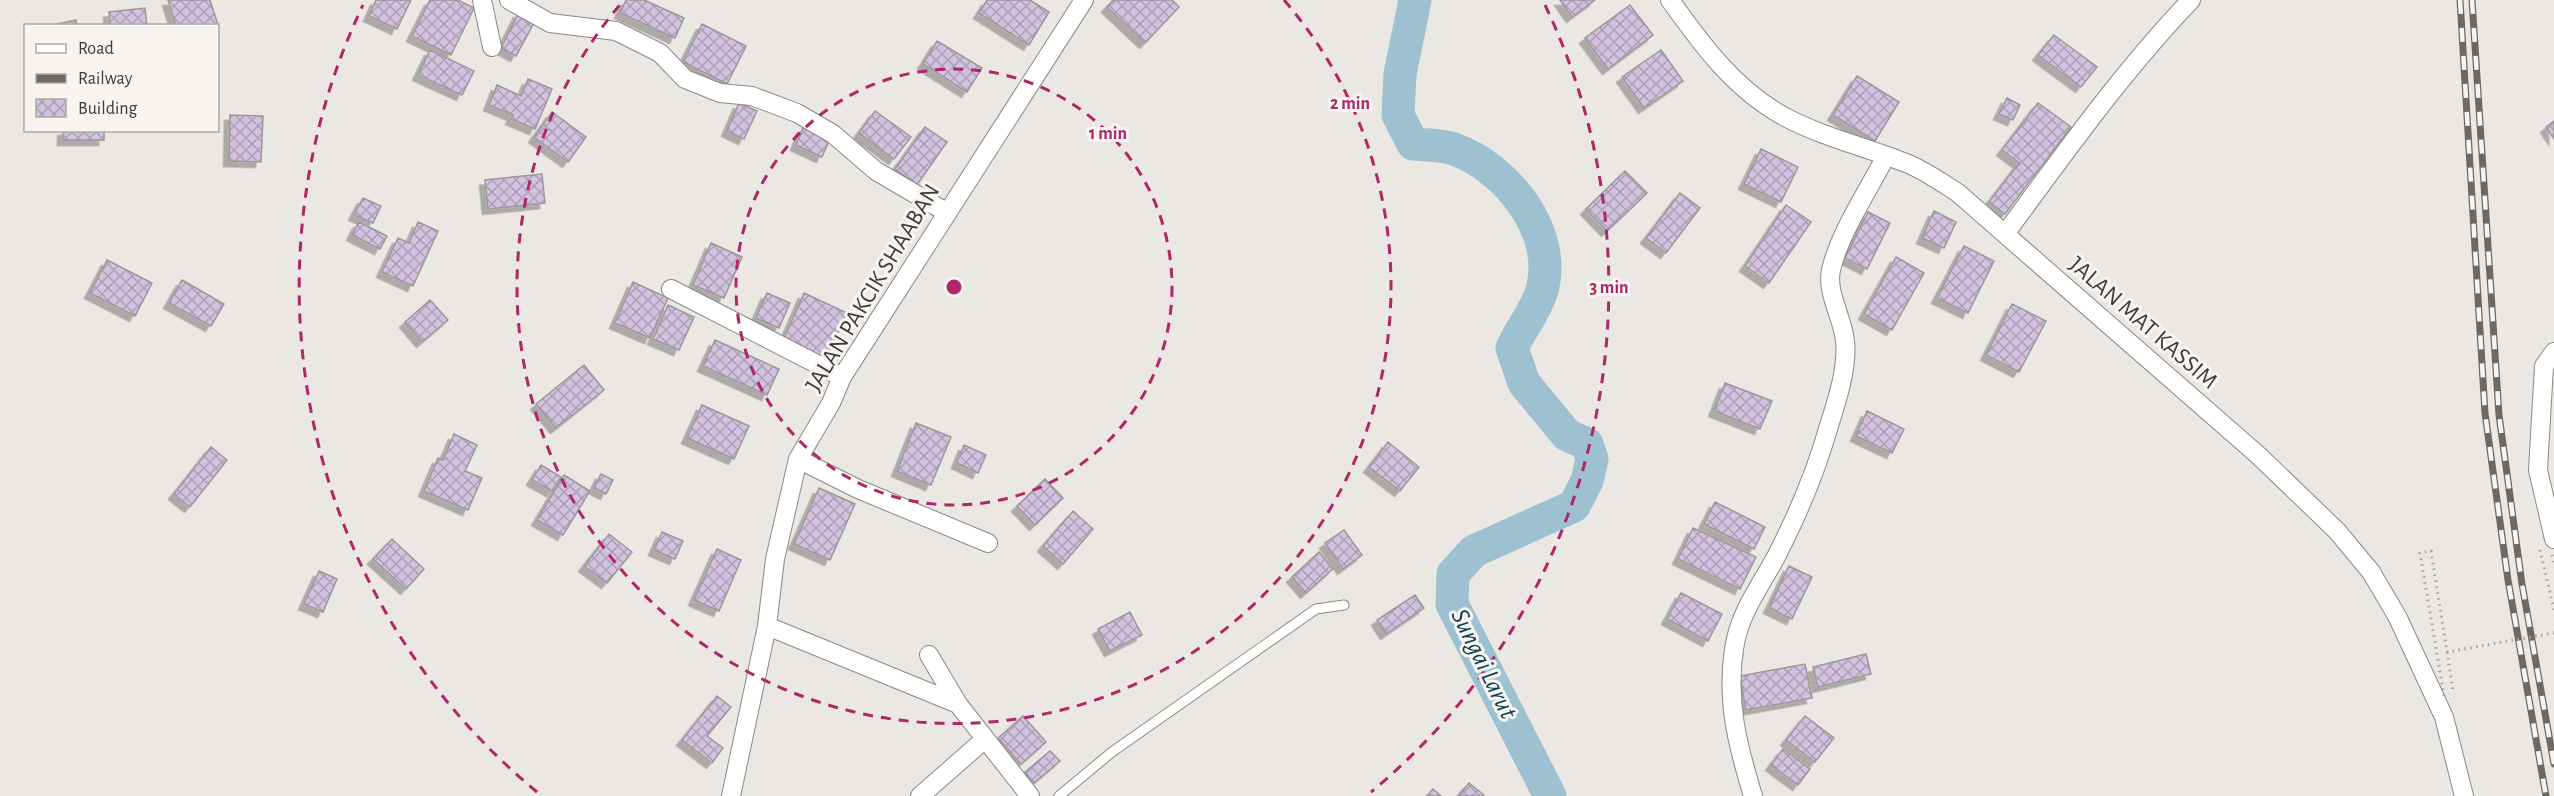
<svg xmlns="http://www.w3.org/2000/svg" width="2554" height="796" viewBox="0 0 2554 796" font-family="'Alegreya Sans',sans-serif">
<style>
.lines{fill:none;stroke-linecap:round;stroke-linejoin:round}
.river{stroke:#9ec1d2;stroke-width:33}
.building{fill:url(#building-cross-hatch);stroke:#9b989c;stroke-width:1.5;filter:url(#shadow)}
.lane-casing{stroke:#8c8985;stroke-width:11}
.street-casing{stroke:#8c8985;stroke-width:20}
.path{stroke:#a6a3a0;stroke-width:3;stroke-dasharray:1.5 4.5;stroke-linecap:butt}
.lane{stroke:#fff;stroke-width:9}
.street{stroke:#fff;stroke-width:18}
.rail-casing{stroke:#6b6967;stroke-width:7}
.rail{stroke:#f8f4f0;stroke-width:4.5;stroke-dasharray:14;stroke-linecap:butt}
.path-bridge{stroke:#a6a3a0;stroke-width:3;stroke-dasharray:1.5 4.5;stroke-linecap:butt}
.ring{fill:none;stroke:#af266a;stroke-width:3;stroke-dasharray:10 8}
.labels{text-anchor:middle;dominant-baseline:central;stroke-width:6;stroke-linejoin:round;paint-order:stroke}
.street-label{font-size:24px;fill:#3d3b3a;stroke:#f8f4f0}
.water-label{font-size:26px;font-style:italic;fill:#0b3c50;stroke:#f8f4f0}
.centre{fill:#af266a;stroke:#f8f4f0;stroke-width:3}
.ring-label{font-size:18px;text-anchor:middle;font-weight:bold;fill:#af266a;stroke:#f8f4f0;stroke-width:6;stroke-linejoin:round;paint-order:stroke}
</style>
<defs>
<pattern id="building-cross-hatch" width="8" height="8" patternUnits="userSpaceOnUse" patternTransform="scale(1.5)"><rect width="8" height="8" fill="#d3c2df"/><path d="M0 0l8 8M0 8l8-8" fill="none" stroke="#ac9fb6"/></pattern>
<filter id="shadow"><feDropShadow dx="-5.5" dy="5.5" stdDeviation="0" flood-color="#0004"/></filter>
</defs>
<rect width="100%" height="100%" fill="#ebe7e3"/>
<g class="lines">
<path class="river" d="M1415,0L1400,74L1398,115L1413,144C1426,145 1442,145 1454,149C1507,168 1558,232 1542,290C1536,311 1521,328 1512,348L1524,383L1567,435L1587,444L1592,459L1587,481L1574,506L1474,551L1453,574L1452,604L1550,796"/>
</g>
<path class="building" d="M168,0H210L218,25L176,26Z
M376,0H411L397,29L369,16Z
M430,0H458L474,8L451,55L412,36Z
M626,0H644L684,18L675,38L620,13Z
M987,0H1030L1049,12L1029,45L979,13Z
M1113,0H1172L1179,7L1145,43L1107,7Z
M1560,0H1595L1572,17Z
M1630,5L1653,35L1608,69L1585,38Z
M145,8L147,26H110L109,12Z
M519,12L535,21L516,56L501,48Z
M76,20L77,26H48Z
M702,24L746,46L727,84L683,62Z
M2054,35L2097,67L2081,87L2038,55Z
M937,41L982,68L967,92L923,64Z
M430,50L474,71L462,95L418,75Z
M1661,50L1683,81L1644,108L1622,77Z
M1857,76L1899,102L1875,141L1833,115Z
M528,79L552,89L535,129L511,119L513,115L489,105L497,85L521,96Z
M2007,98L2020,105L2013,120L1999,114Z
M739,103L757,111L744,139L727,131Z
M2038,103L2071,127L2005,214L1989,202L2019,163L2002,150Z
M875,111L911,137L894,159L859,133Z
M552,112L586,137L568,162L534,137Z
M230,115L263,116L261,162L229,161Z
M2554,121V139L2546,127Z
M803,127L830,139L822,157L796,145Z
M925,127L947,142L917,185L895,169Z
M63,130H104V140H63Z
M1761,149L1798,167L1781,202L1744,184Z
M1625,171L1647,193L1607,231L1586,209Z
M542,174L545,203L488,209L485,180Z
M1680,193L1700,208L1666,253L1646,238Z
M363,198L381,206L373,223L354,215Z
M1786,205L1811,222L1769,283L1745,266Z
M1934,211L1956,222L1944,248L1922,238Z
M1868,212L1890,223L1867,269L1845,258Z
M359,222L387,236L380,249L352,235Z
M418,222L438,231L413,286L382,272L398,238L409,243Z
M711,243L742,257L724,298L693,285Z
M1964,246L1994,261L1968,313L1937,298Z
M1896,257L1924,273L1892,330L1864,314Z
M107,260L152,283L135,316L90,293Z
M182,280L224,304L211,326L169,303Z
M633,282L668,298L650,338L615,323Z
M767,293L790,303L779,328L756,318Z
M804,293L847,313L825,362L782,343Z
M430,300L448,320L422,342L405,322Z
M2012,304L2046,321L2019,372L1986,355Z
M668,305L694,317L679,350L653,339Z
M715,340L779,369L767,395L703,366Z
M584,365L604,390L556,428L536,404Z
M1725,383L1772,401L1760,429L1714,411Z
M702,405L749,426L734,459L687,438Z
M1867,411L1904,429L1892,453L1856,436Z
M916,423L951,437L931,485L897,471Z
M454,434L477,445L465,471L482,478L468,510L424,491L438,458L443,460Z
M1388,442L1419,467L1400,491L1369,467Z
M964,445L986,455L978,473L957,463Z
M211,447L227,460L190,507L174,494Z
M541,465L561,477L552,491L532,480Z
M601,474L613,480L606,494L594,488Z
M564,475L590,491L563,535L537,520Z
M1045,479L1063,498L1035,525L1017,506Z
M819,488L855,504L830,560L794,544Z
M1715,502L1765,527L1754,549L1704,524Z
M1073,511L1093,529L1063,564L1043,546Z
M1693,528L1756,557L1740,589L1678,559Z
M1344,530L1362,555L1343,569L1325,543Z
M662,532L683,541L675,559L654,550Z
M609,534L632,552L607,583L584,566Z
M392,539L424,569L406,589L373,559Z
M717,549L741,560L719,611L694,600Z
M1319,552L1333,569L1306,593L1292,577Z
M1789,566L1812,577L1792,619L1769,608Z
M319,571L337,579L323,612L304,604Z
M1681,593L1722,614L1708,641L1667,619Z
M1415,595L1424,608L1386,634L1377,620Z
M1130,612L1142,635L1110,651L1098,629Z
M1866,654L1871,674L1818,687L1813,667Z
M1805,664L1812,698L1746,710L1740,676Z
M717,696L731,707L707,736L723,748L712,763L682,740Z
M1023,716L1046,742L1021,764L998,738Z
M1805,716L1834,738L1815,762L1786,740Z
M1783,749L1810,769L1798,785L1771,765Z
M1050,751L1060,761L1034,783L1025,772Z
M1469,783L1484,795L1483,796H1458Z
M1433,789L1441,796H1427Z"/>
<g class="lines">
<g class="lane-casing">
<path id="lane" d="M1059,796L1112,752L1316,609L1344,605"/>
</g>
<g class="street-casing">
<path id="street" d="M482,0L492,47
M509,0L550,23L616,31L660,53L685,79L720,93L752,96L797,113L833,134L876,171L946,212
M1670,0C1702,45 1735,90 1785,117C1823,137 1866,147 1906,163C1924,170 1941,182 1958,193L2258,455L2337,531L2371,572L2397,616L2444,717L2464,796
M2005,234C2064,154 2122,72 2191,0
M671,289L842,377
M2554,352L2544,366L2538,470L2554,539
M798,459L858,489L988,543
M767,626L958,704
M929,655L958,704L1030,796
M731,796L767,626L775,559L798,459L831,403L842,377L1084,0
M920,796L985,739
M1753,796C1738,747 1726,702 1734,649C1739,613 1760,587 1777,555C1798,514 1815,474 1828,429C1836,403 1848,369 1845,341C1843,318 1826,293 1831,270C1839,234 1869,189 1886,156"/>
</g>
<path class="path" d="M2540,550L2554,610
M2552,555L2554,562
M2447,652L2453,691"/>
<use href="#lane" class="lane"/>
<use href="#street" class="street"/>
<g class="rail-casing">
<path id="rail" d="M2460,0L2485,413L2508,580L2546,796
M2472,0L2499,415L2522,584L2554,764"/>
</g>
<use href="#rail" class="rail"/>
<path class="path-bridge" d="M2444,696L2420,553L2431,551L2447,652L2554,633"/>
</g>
<g class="ring">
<circle cx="954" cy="287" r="218"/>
<path d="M1284 0A437 437 0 1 1 624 0"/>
<path d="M537 792A655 655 0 0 1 363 5M1545 5A655 655 0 0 1 1371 792"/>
</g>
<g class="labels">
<g class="street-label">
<text transform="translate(873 288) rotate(-59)">JALAN PAKCIK SHAABAN</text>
<text transform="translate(2143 323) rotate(41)">JALAN MAT KASSIM</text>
</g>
<g class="water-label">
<text transform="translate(1484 664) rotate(64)">Sungai Larut</text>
</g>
</g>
<circle cx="954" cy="287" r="9" class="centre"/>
<g class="ring-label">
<text x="1350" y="109">2 min</text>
<text x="1108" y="139">1 min</text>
<text x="1609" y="293">3 min</text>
</g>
<rect x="24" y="24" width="195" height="108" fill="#f8f4f0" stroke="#adaaa7" stroke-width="1.5"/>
<rect x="36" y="44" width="30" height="9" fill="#ffffff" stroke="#adaaa7" stroke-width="1.5"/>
<text x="78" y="54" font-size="18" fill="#3d3b3a">Road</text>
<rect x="36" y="74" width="30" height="9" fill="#6b6967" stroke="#adaaa7" stroke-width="1.5"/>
<text x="78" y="84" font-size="18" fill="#3d3b3a">Railway</text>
<rect x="36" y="99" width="30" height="18" fill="url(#building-cross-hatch)" stroke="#adaaa7" stroke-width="1.5"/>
<text x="78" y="114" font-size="18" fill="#3d3b3a">Building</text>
</svg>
